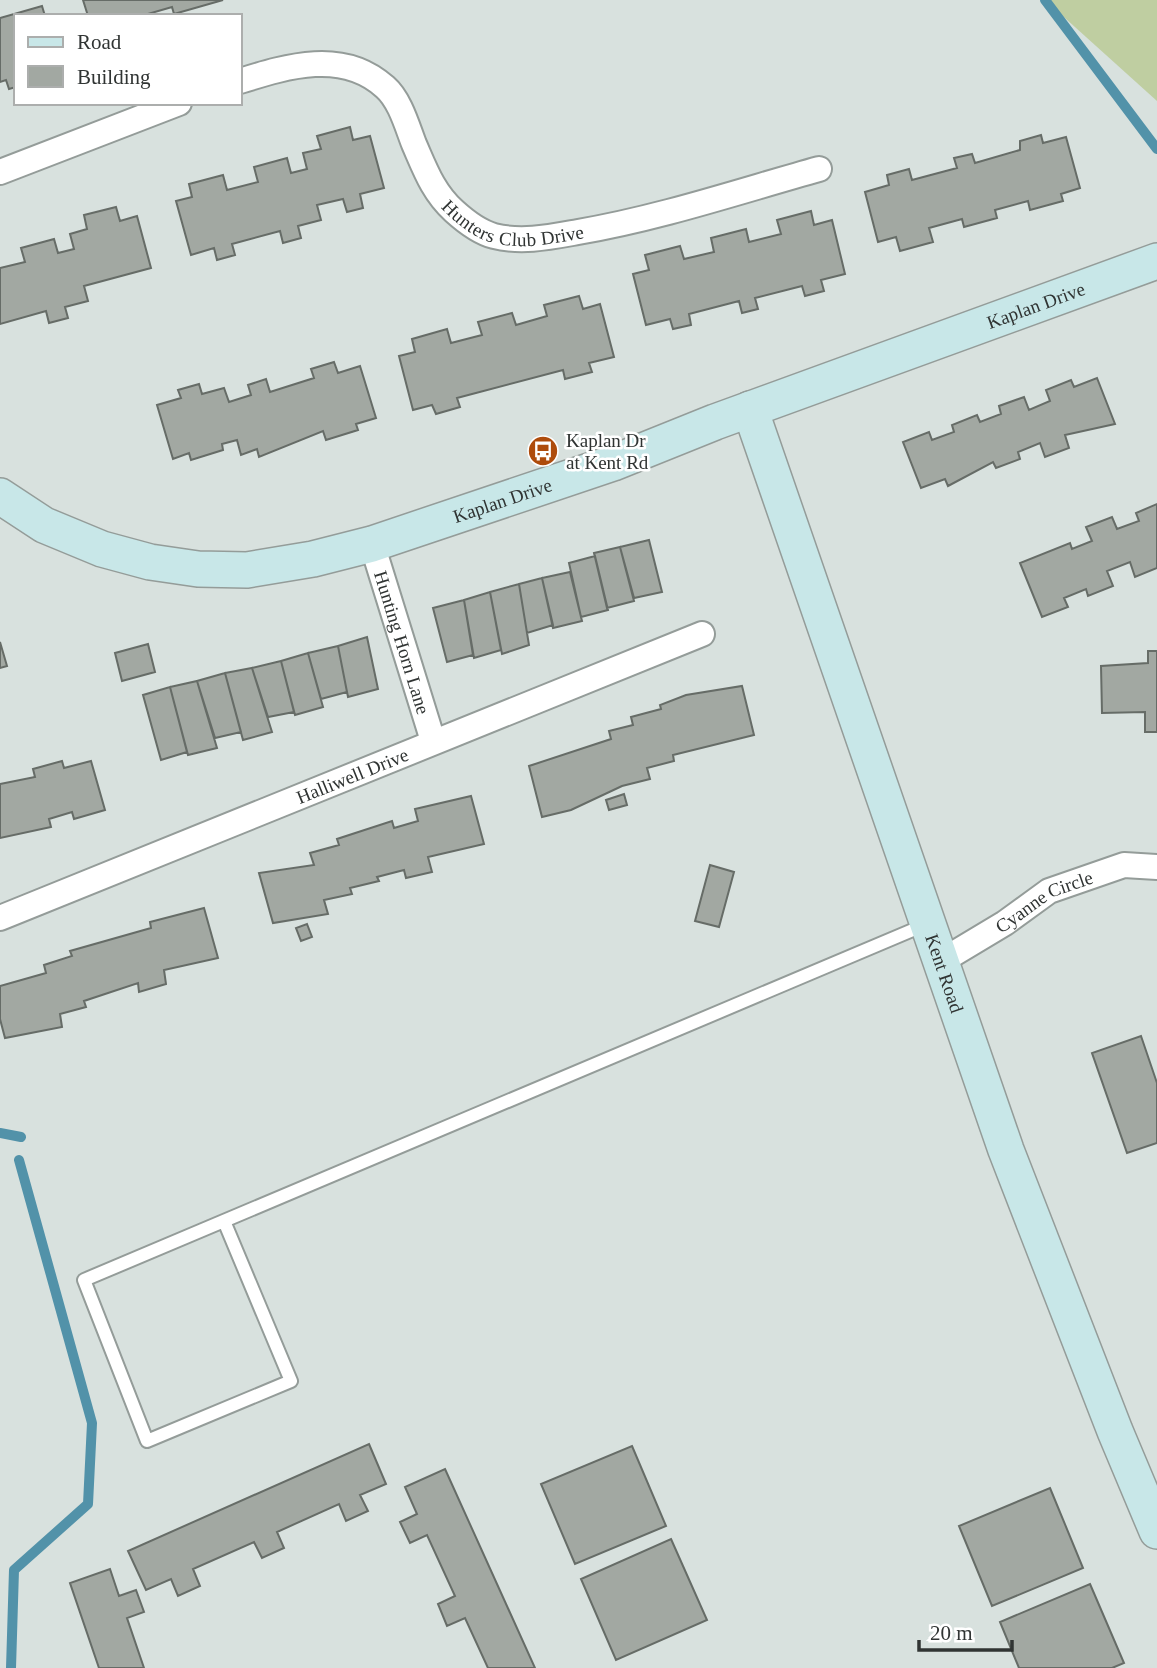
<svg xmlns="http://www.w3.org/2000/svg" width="1157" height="1668" viewBox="0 0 1157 1668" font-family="'Times New Roman',serif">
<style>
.green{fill:#bfcea1}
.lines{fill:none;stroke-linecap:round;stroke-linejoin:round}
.stream{stroke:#5292a9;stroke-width:10}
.building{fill:#a2a8a2;stroke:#666c67;stroke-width:2}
.lane-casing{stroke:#949c99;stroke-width:16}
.street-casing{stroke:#949c99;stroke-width:28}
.secondary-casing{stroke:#949c99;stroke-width:38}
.lane{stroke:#fff;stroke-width:12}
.street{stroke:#fff;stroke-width:24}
.secondary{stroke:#c8e7e8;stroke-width:35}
.labels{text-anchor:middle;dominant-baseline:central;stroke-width:5;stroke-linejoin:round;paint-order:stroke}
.street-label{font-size:19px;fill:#303433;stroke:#fff}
.poi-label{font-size:19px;fill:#303433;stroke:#fff;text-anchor:start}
</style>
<rect width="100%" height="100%" fill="#d8e1de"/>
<path class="green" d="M1045,0H1157V101Z"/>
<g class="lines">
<path class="stream" d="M1045,0L1157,149
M0,1133L21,1137
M11,1668L14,1570L88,1504L92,1423L19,1160"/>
</g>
<path class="building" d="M83,0H223L174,14L172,7L141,16H88Z
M42,6L45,16H16V87L9,89L6,80L0,82V18Z
M350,127L353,140L370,136L384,188L360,194L363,208L347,212L343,199L317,205L321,220L298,226L301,238L283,243L280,231L232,244L235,255L217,260L214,248L191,255L176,201L192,197L189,184L223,175L227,190L258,182L254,167L287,158L291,173L307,169L303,153L321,149L317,136Z
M1041,135L1043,143L1066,137L1080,188L1061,194L1063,201L1030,210L1028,201L995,210L997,218L964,227L962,219L929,228L933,242L900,251L896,237L878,242L865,192L889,185L887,175L909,169L912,180L957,168L954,158L972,154L975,163L1020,150V141Z
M116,207L120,221L137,216L151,268L84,286L88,301L65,307L68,318L49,323L46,311L0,324V268L25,262L21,248L54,239L58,253L74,249L70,234L87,229L84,215Z
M811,211L814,225L832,220L845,274L821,280L824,291L805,296L802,286L755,298L758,309L742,313L739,301L689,314L691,325L673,329L670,319L646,325L633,274L649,270L645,255L680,246L684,259L714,252L711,238L746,229L749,242L781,234L777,220Z
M579,296L583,309L600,304L614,357L589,363L592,372L565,379L563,370L457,398L460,407L436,414L432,405L413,410L399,356L415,352L412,339L447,329L451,343L482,335L478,322L512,313L516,325L547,316L544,305Z
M334,362L338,373L360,366L376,418L356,424L358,430L326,440L323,431L259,457L257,449L241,455L237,440L222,444L223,450L191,460L189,453L173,459L157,405L181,398L178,390L199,384L202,394L224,388L229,402L251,395L248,385L266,379L270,392L314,378L311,369Z
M1097,378L1115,424L1065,435L1069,448L1045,457L1040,443L1018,452L1020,459L996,468L993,462L948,486L945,479L921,488L903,442L929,432L932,440L954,432L952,425L977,415L980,422L1001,414L999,406L1024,397L1029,410L1050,401L1046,390L1071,380L1074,387Z
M1157,504V568L1135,577L1130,562L1107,571L1113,586L1088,596L1086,589L1064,598L1068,607L1042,617L1020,563L1070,543L1072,549L1092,541L1086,527L1112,517L1117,529L1139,521L1136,513Z
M649,540L662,592L634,598L620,547Z
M620,547L634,601L607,608L594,553Z
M595,556L608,610L581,617L569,563Z
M570,572L582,621L553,628L542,578Z
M542,578L553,625L527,633L519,584Z
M519,584L529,645L502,654L490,592Z
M490,592L501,650L474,658L464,600Z
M464,600L473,655L447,662L433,608Z
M367,637L378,689L348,697L338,646Z
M0,642L7,666L0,668Z
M148,644L155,672L122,681L115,653Z
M338,646L347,692L321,699L308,653Z
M1148,651H1157V732H1145V712L1102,713L1101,666L1148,663Z
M308,653L323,707L295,715L281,661Z
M281,661L294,712L268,717L252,668Z
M252,668L272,732L243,740L225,673Z
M225,673L241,732L215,738L197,681Z
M197,681L217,748L188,755L170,687Z
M742,686L754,735L673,755L674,761L647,768L650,779L622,786L571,810L542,817L529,766L611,739L609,731L633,725L631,717L661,709L660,705L686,695Z
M170,687L187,752L161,760L143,695Z
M62,761L64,768L91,761L105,810L74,819L72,812L49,819L51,827L0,838V784L35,777L33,769Z
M624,794L627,805L609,810L606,800Z
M471,796L484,844L428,857L432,872L406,878L404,870L377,877L379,881L350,888L352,894L324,900L328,914L273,923L259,873L314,865L310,853L339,845L337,839L392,821L394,828L418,821L415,809Z
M710,865L734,872L719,927L695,921Z
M204,908L218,958L164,970L166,984L139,992L138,983L84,1001L86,1007L60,1014L62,1027L5,1038L0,1019V986L46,973L44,965L72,956L70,951L151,928L150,922Z
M307,924L312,937L301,941L296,928Z
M1141,1036L1157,1083V1143L1127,1153L1092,1053Z
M369,1444L386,1484L360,1495L368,1511L346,1521L339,1504L277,1532L284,1548L262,1558L254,1542L193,1569L200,1586L178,1596L171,1579L146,1590L128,1551Z
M632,1446L666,1526L575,1564L541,1484Z
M445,1469L535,1668H488L465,1618L447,1626L438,1604L455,1596L427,1535L410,1543L400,1522L417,1514L405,1487Z
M1050,1488L1083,1568L992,1606L959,1526Z
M671,1539L707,1620L616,1660L581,1579Z
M110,1569L119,1596L136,1590L144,1612L127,1618L144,1668H99L70,1583Z
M1090,1584L1124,1663L1112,1668H1019L1000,1622Z"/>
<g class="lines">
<g class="lane-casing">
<path id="lane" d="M224,1221L291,1381L147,1441L84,1280L927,924"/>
</g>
<g class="street-casing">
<g id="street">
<path id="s1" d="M240,81C288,66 343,49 385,87C400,100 407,126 414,144C425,169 433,192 454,211C465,221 479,232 494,236C522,243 550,237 578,232C660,218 740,191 819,169"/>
<path d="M0,172L179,103"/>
<path id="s2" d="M372,544L433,741"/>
<path id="s3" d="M0,918L702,634"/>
<path id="s4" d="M940,962L1005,923L1049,891L1124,865L1157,867"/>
</g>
</g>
<g class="secondary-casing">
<g id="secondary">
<path id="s5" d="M750,409L1006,1150L1115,1431L1157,1531"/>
<path id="s6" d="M0,496L44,525L102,549L150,562L198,569L247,570L313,559L372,544L613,463L715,422L1157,261"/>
</g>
</g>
<use href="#lane" class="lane"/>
<use href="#street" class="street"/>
<use href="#secondary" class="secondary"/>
</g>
<defs>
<g id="bus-disc" transform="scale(1.575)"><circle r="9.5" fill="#ae4c0c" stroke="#fff"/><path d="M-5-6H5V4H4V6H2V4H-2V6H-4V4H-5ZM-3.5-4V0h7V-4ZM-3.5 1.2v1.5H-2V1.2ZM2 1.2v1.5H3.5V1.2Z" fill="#fff"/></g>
</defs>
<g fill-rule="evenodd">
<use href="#bus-disc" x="543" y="451"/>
</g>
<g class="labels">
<g class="street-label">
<text stroke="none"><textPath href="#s1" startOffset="359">Hunters Club Drive</textPath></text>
<text stroke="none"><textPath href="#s6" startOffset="1096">Kaplan Drive</textPath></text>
<text stroke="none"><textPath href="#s6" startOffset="528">Kaplan Drive</textPath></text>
<text stroke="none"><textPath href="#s2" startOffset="103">Hunting Horn Lane</textPath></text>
<text stroke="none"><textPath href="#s3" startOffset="380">Halliwell Drive</textPath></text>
<text stroke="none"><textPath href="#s4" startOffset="121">Cyanne Circle</textPath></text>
<text stroke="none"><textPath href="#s5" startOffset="597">Kent Road</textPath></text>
</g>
<g class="poi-label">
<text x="566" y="440">Kaplan Dr<tspan x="566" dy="22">at Kent Rd</tspan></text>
</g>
</g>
<rect x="14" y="14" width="228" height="91" fill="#ffffff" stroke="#acaead" stroke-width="2"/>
<rect x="28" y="37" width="35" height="10" fill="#c8e7e8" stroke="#acaead" stroke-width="2"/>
<text x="77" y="49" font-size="21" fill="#303433">Road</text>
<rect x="28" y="66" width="35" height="21" fill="#a2a8a2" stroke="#acaead" stroke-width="2"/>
<text x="77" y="84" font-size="21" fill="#303433">Building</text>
<path d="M919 1640v10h93v-10" fill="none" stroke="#303433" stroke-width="3.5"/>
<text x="930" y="1640" font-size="21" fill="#303433" stroke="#ffffff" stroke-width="5" paint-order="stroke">20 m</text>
</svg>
